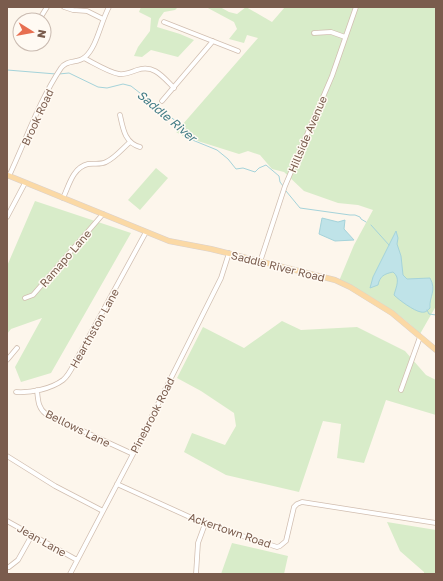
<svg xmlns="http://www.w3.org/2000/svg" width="443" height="581" viewBox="0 0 443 581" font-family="'Golos Text',sans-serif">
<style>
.green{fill:#d8ecc9}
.water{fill:#bfe3e8;stroke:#a5d3da}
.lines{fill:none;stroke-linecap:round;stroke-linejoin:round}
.stream{stroke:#a5d3da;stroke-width:1}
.minor-casing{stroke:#d1beb0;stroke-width:5.5}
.major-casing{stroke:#dad1cd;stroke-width:6}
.minor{stroke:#fff;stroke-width:4}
.major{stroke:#fbd9a5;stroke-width:5}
.labels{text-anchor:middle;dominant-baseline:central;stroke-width:3;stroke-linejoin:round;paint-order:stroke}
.street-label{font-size:11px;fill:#7a5c4d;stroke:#fffaf3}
.water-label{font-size:12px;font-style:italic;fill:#437c86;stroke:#fffaf3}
</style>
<rect width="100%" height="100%" fill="#fdf6ec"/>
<path class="green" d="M141,7H178L175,10L164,12L159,19L157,27L180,34L194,40L178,57L151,50L142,57L134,56L138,47L150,31L151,18L139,12Z
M206,7H220L229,12L237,14L246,7L272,22L285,7H436V306L420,334C401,313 365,292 339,281L354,245L373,210L358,205L338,203L304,191L284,172L272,169L260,155L248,151L239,154L185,137L176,132L258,38L247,35L244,43L229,39L237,29L234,22Z
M156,168L168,178L140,210L128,200Z
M35,201L131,233L51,373L21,382L15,367L42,318L11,329L7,334V266Z
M282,321L301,330L357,327L405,351L426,375L436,380V415L386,400L364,463L337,458L341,424L323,421L299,492L226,475L184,452L192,433L225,445L236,426L234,413L201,391L177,378L203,327L244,348Z
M387,522L436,530V574H424V572L400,551Z
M232,543L288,556L284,574H221Z"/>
<path class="water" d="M322,218L338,222L345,220L344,229L354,240L335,241L319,234Z
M396,231L398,238L397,244L401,256L403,275L407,279L430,278C437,291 429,296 430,308C427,311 425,313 421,312C414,311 399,300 394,295C396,287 401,278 393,272C384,274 380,276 378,285L370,288L373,277Z"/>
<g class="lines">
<path class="stream" d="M7,70L56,74
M59,74L69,73L98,87L107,88L123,84L131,86L177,122L190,139L217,150L228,159L236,169L243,168L255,172L259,168L266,165L279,176L280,182L283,186
M286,191L300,208L350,215H355L360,217L361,219L366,222
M371,225L389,245
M427,310L429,314L436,315"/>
<g class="minor-casing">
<path id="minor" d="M64,7L73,10L87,11L103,19
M39,20L47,7
M164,22L238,51
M314,33L331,32L345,37
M84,58C94,63 108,72 119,74C125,75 131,72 137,70C154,64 163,77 174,88
M162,101L213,41
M120,115C123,129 125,143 140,147
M9,176C26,140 39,101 61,68C67,59 78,64 85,57C97,47 101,21 109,7
M63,198C69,186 72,168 88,164C94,163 100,165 106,162C115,158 122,149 130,142
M7,217L25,183
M260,262L285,186L332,76L356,7
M25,298L33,295L103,214
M7,360L17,348
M37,390C38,400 38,408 46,414L133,454
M401,390L420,337
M16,392C31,393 51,389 63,380C68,376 71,370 74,364L146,232
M7,456L55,486L103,511
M117,484L205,524L277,547L280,546L286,541L294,507L297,504L302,502L436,523
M7,521L77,560
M9,567L18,560L32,535
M70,574L133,454L221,278L229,253
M196,574L198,543L205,524"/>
</g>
<g class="major-casing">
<path id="major" d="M7,175L169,241L211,249L335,280L350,287L392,313L436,350"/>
</g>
<use href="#minor" class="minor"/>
<use href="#major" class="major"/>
</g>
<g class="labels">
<g class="street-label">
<text transform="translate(37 117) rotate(-65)">Brook Road</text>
<text transform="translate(307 134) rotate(-67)">Hillside Avenue</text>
<text transform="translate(65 258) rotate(-49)">Ramapo Lane</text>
<text transform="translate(278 266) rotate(14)">Saddle River Road</text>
<text transform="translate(94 328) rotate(-61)">Hearthston Lane</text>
<text transform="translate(152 415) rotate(-63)">Pinebrook Road</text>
<text transform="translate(78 428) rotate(26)">Bellows Lane</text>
<text transform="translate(230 530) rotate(19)">Ackertown Road</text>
<text transform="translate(42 540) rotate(29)">Jean Lane</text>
</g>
<g class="water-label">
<text transform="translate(167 116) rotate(40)">Saddle River</text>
</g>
</g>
<rect width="443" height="581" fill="none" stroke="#7a5c4d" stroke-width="16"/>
<g transform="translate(32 32) rotate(101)"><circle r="19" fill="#fffaf3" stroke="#cabbb1"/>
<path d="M0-3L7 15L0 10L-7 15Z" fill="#e76f51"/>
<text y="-6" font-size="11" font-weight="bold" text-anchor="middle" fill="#7a5c4d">N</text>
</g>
</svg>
